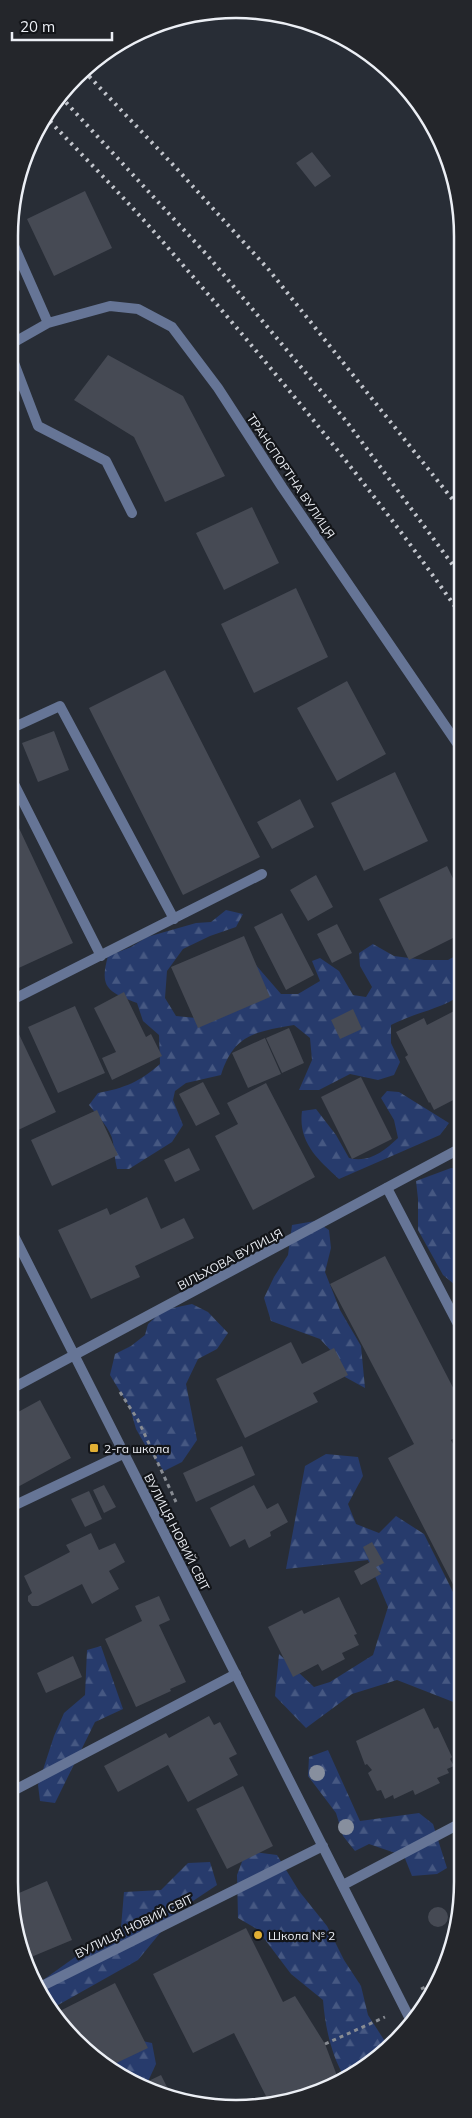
<svg xmlns="http://www.w3.org/2000/svg" width="472" height="2118" viewBox="0 0 472 2118" font-family="Mulish,sans-serif">
<style>
.forest{fill:url(#forest-firs)}
.building{fill:#464a54}
.lines{fill:none;stroke-linecap:round;stroke-linejoin:round}
.path{stroke:#888c93;stroke-width:3;stroke-dasharray:4 4;stroke-linecap:butt}
.lane{stroke:#667596;stroke-width:10}
.street{stroke:#667596;stroke-width:10}
.rail{stroke:#c3c6cd;stroke-width:4;stroke-dasharray:2.5 5;stroke-linecap:butt}
.tree{fill:#878f9e}
.poi-dot{fill:#e1af34;stroke:#131519;stroke-width:2}
.labels{text-anchor:middle;dominant-baseline:central;stroke-width:4.5;stroke-linejoin:round;paint-order:stroke}
.street-label{font-size:12px;fill:#eceff5;stroke:#131519}
.poi-label{font-size:12px;fill:#eceff5;stroke:#131519;text-anchor:start}
.rim{fill:none;stroke:#eceff5;stroke-width:2.5}
</style>
<defs>
<pattern id="forest-firs" width="22" height="20" patternUnits="userSpaceOnUse" patternTransform="scale(1.25)"><rect width="22" height="20" fill="#273b6c"/><path d="M5 1l3.5 6h-7zM16 11l3.5 6h-7z" fill="#465882"/></pattern>
</defs>
<rect width="100%" height="100%" fill="#282d36"/>
<path class="forest" d="M226,910L243,914L236,927L210,936L183,949L167,971L165,998L176,1016L196,1018L255,964L281,994H298L320,981L312,961L320,958L339,971L353,995L366,997L372,987L360,966L359,953L373,944L394,956L424,960H448L461,953V995C441,1009 414,1013 391,1025V1043L400,1062L394,1075L378,1080L350,1074L319,1090H299L312,1060L310,1038L294,1025C255,1032 234,1034 221,1075L186,1083L175,1091L173,1100L183,1125L172,1142L129,1169H117C115,1160 114,1151 113,1142C111,1129 97,1115 89,1105L98,1093C125,1088 139,1082 160,1064L159,1035L143,1021L137,1003C108,992 99,988 108,956L131,947L147,937L196,923L211,922Z
M387,1091L399,1092L449,1123L440,1135L339,1179C317,1159 298,1142 302,1111L316,1109L336,1135L349,1158C370,1163 384,1151 398,1138L394,1120L381,1098Z
M451,1168L461,1169V1290L443,1275L418,1230V1199L416,1181Z
M315,1221L329,1230L331,1248L325,1272L340,1310L361,1346L365,1388L345,1377L335,1355L320,1339L271,1321L264,1298L274,1277L288,1255L292,1225Z
M192,1304L208,1312L228,1333L217,1349L198,1359L186,1384L197,1440L182,1462L164,1471L148,1450L136,1429L130,1408L110,1375L115,1354L131,1346L145,1335L148,1324L163,1310Z
M326,1454L358,1457L363,1476L348,1504L356,1524L379,1533L396,1516L424,1534L461,1608V1705L397,1680L352,1694L306,1728L275,1696L279,1654L314,1687L330,1682L373,1655L388,1607L368,1560L286,1569L305,1466Z
M101,1646L123,1709L95,1722L55,1803L40,1801L38,1785L54,1736L64,1713L85,1695L87,1650Z
M328,1750L360,1821L419,1813L433,1824L447,1868L437,1874L412,1876L404,1856L369,1844L355,1851L343,1836L336,1813L308,1776L309,1757Z
M246,1851L277,1855L299,1891L327,1926L344,1960L361,1986L368,2015L388,2046L375,2062L345,2078C331,2055 325,2026 323,2000L291,1974L257,1929L238,1918L237,1875Z
M210,1862L217,1885L178,1911L138,1960L51,2009L36,1985L78,1955L120,1939L124,1892L161,1890L188,1863Z
M118,2036L152,2043L156,2064L145,2088L135,2086L88,2049Z"/>
<path class="building" d="M312,152L331,176L315,187L296,163Z
M85,191L112,248L54,276L27,219Z
M108,355L183,396L225,476L165,502L134,437L74,400Z
M252,507L279,563L224,590L196,533Z
M296,588L328,657L254,693L221,624Z
M165,670L260,857L183,895L89,708Z
M347,681L386,754L337,781L297,708Z
M54,731L69,770L38,782L22,743Z
M395,772L428,841L364,871L331,803Z
M300,799L314,827L272,849L257,822Z
M10,809L73,943L10,972Z
M447,866L461,895V934L409,960L379,899Z
M316,875L333,907L308,921L290,890Z
M282,913L314,975L286,990L254,927Z
M337,924L352,953L332,963L317,934Z
M244,936L270,997L198,1028L171,967Z
M124,992L146,1037L151,1034L162,1056L112,1080L102,1058L116,1052L94,1008Z
M461,1002V1096L434,1110L430,1102L429,1103L405,1057L408,1055L396,1032L424,1018L427,1025L458,1009L456,1005Z
M75,1006L105,1073L58,1093L28,1027Z
M353,1009L362,1029L340,1039L331,1020Z
M16,1028L56,1112L14,1132L10,1123V1031Z
M289,1028L304,1063L282,1073L266,1038Z
M265,1038L281,1074L248,1088L232,1053Z
M361,1077L392,1139L352,1159L321,1097Z
M203,1082L220,1114L196,1126L179,1094Z
M266,1083L315,1177L253,1210L215,1136L238,1124L227,1103Z
M97,1110L118,1155L52,1186L31,1140Z
M189,1148L200,1170L175,1182L164,1160Z
M147,1197L161,1229L184,1218L194,1238L135,1266L140,1277L91,1299L58,1230L107,1208L110,1215Z
M385,1256L461,1403V1435L451,1440L461,1459V1600L388,1458L414,1444L330,1284Z
M291,1342L302,1364L334,1348L348,1375L313,1393L318,1402L245,1438L216,1379Z
M40,1400L71,1458L14,1489L9,1481V1417Z
M242,1446L255,1475L196,1502L183,1473Z
M104,1485L116,1507L104,1513L93,1490Z
M254,1485L267,1509L278,1503L288,1522L270,1532L271,1536L249,1548L245,1539L230,1547L210,1508Z
M89,1491L102,1519L85,1527L71,1499Z
M91,1533L99,1550L115,1543L125,1562L109,1571L119,1589L92,1604L82,1584L38,1606H32L28,1601V1596L32,1593L24,1576L70,1552L66,1545Z
M372,1542L384,1563L376,1567L381,1574L361,1585L354,1571L370,1562L363,1547Z
M159,1596L170,1620L159,1625L186,1682L170,1689L171,1691L136,1707L105,1639L142,1621L135,1606Z
M339,1597L357,1634L354,1635L359,1645L342,1653L345,1659L322,1671L318,1664L293,1677L268,1627L302,1610L304,1614Z
M73,1656L82,1677L46,1693L37,1673Z
M424,1708L434,1729L438,1727L452,1757L450,1759L454,1766L447,1769L449,1773L437,1778L440,1783L415,1795L413,1790L394,1799L393,1795L385,1799L381,1790L377,1791L368,1773L372,1770L367,1764L365,1765L356,1741Z
M209,1716L214,1725L220,1722L237,1754L229,1758L238,1775L188,1802L168,1765L118,1792L104,1766L166,1733L169,1738Z
M243,1786L273,1846L227,1869L196,1809Z
M47,1881L72,1940L24,1960L12,1896Z
M428 1917a10 10 0 1 1 20 0a10 10 0 1 1-20 0Z
M246,1928L283,2002L295,1996L325,2044L339,2081L309,2097L269,2102L234,2033L193,2053L153,1974Z
M115,1983L148,2048L110,2066L65,2032L54,2014Z
M161,2075L171,2095L138,2086Z"/>
<g class="lines">
<path class="path" d="M120,1392L138,1420L176,1502
M421,1989L438,1981
M325,2044L385,2017"/>
<path class="lane" d="M11,355L38,426L106,461L132,513
M10,729L60,706L174,919
M10,776L101,956
M10,1001L262,874
M387,1188L461,1330
M9,1508L123,1454
M9,1793L236,1674
M343,1885L461,1823"/>
<path class="street" d="M48,323L110,306L138,309L172,327L218,388L282,487L461,749
M11,344L48,323L11,239
M10,1228L411,2021
M9,1390L461,1148
M38,1988L323,1846"/>
<path class="rail" d="M84,71L177,169L269,270L461,510
M61,97L208,256L347,422L461,576
M45,116C79,152 115,188 149,226C258,351 366,479 461,615"/>
</g>
<g class="tree">
<circle cx="317" cy="1773" r="8"/>
<circle cx="346" cy="1827" r="8"/>
</g>
<g class="poi-dot">
<rect x="89" y="1443" width="10" height="10" rx="2.5"/>
<circle cx="258" cy="1935" r="5"/>
</g>
<g class="labels">
<g class="street-label">
<text transform="translate(291 476) rotate(56)">ТРАНСПОРТНА ВУЛИЦЯ</text>
<text transform="translate(230 1259) rotate(-28)">ВІЛЬХОВА ВУЛИЦЯ</text>
<text transform="translate(177 1532) rotate(63)">ВУЛИЦЯ НОВИЙ СВІТ</text>
<text transform="translate(134 1926) rotate(-26)">ВУЛИЦЯ НОВИЙ СВІТ</text>
</g>
<g class="poi-label">
<text x="104" y="1448">2-га школа</text>
<text x="268" y="1935">Школа № 2</text>
</g>
</g>
<path d="M0 0H472V2118H0ZM236 18H236A218 218 0 0 1 454 236V1882A218 218 0 0 1 236 2100H236A218 218 0 0 1 18 1882V236A218 218 0 0 1 236 18Z" fill="#24262b" fill-rule="evenodd"/>
<path class="rim" d="M236 18H236A218 218 0 0 1 454 236V1882A218 218 0 0 1 236 2100H236A218 218 0 0 1 18 1882V236A218 218 0 0 1 236 18Z"/>
<path d="M12 32v8h100v-8" fill="none" stroke="#eceff5" stroke-width="2.5"/>
<text x="20" y="32" font-size="15" fill="#eceff5" stroke="#131519" stroke-width="4" paint-order="stroke">20 m</text>
</svg>
